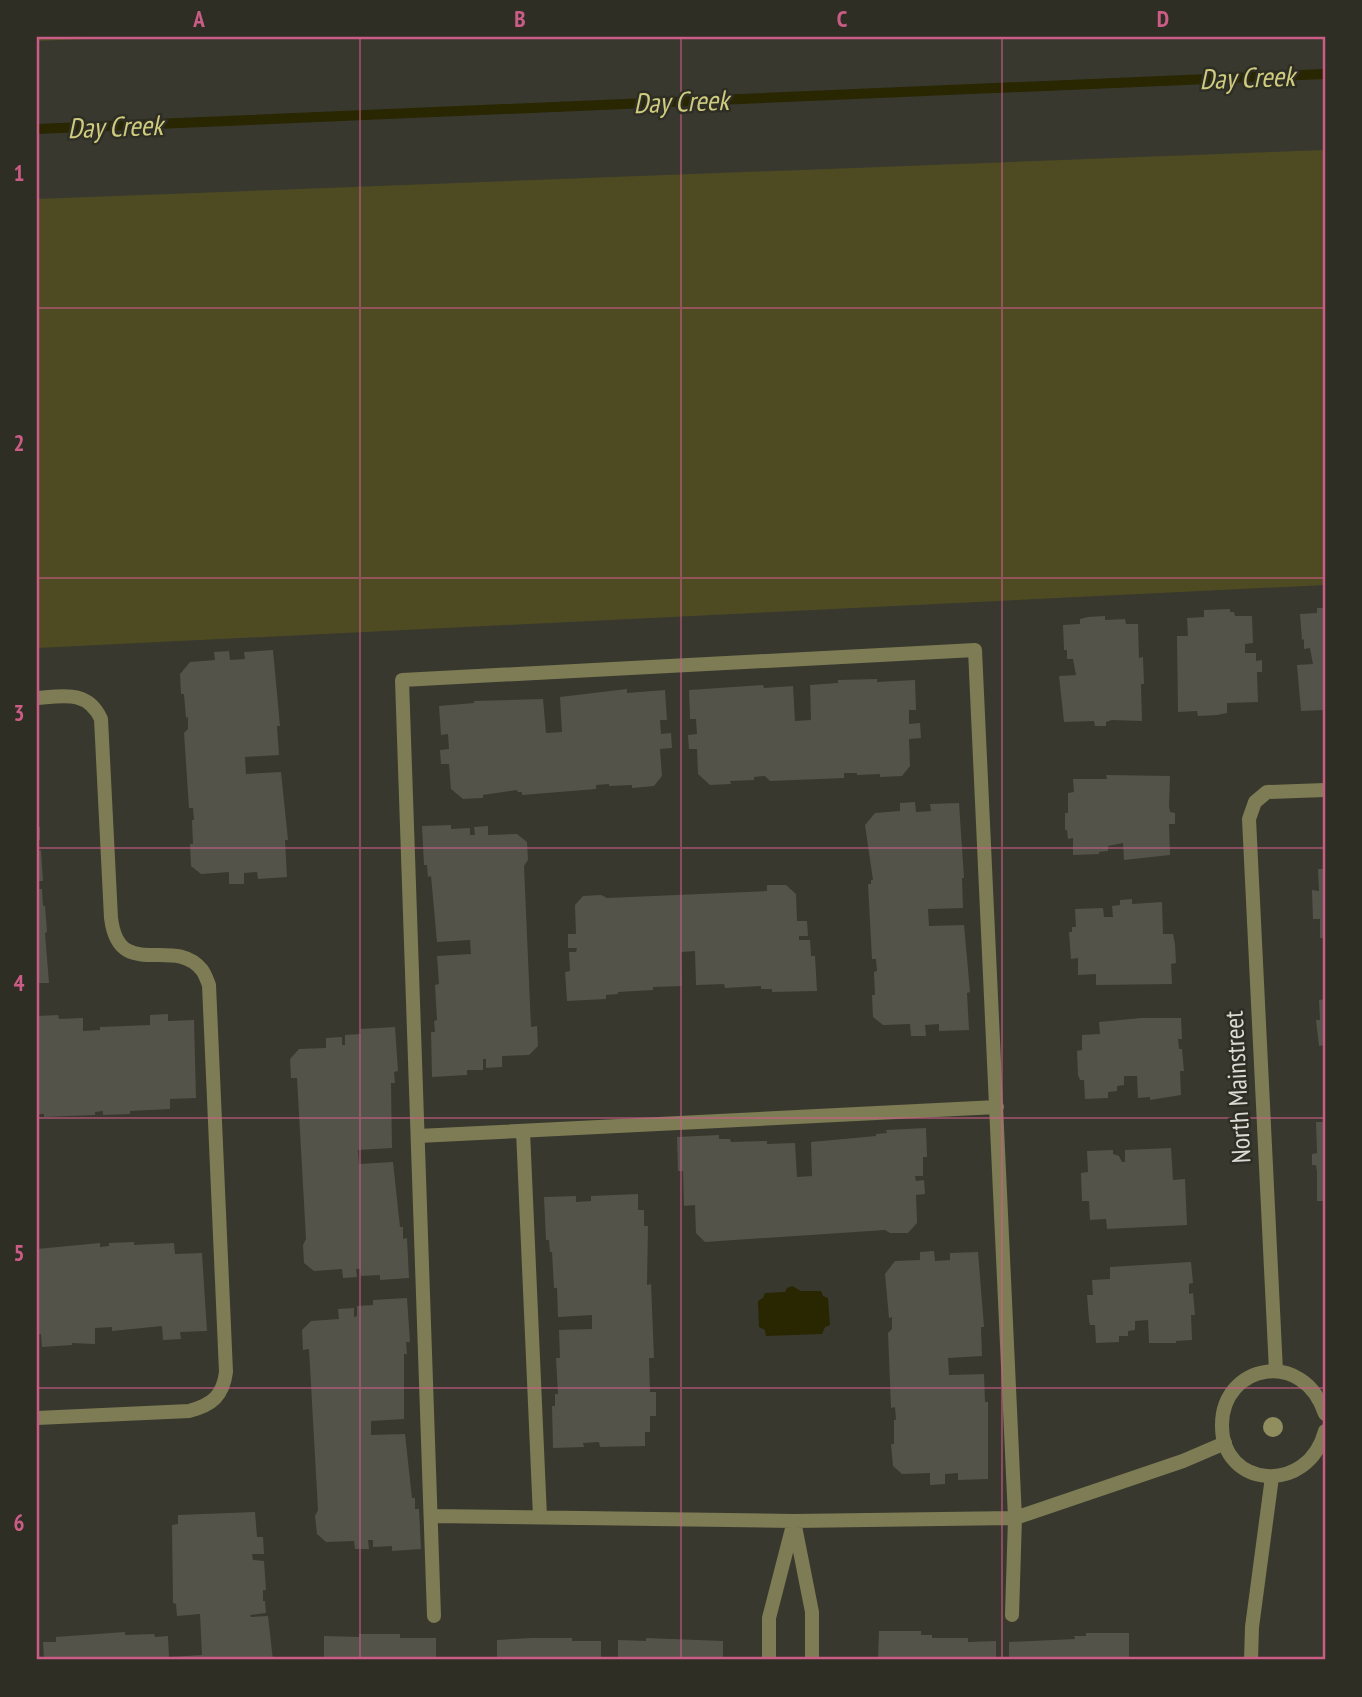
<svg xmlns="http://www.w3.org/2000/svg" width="1362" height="1697" viewBox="0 0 1362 1697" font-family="'PT Sans Narrow',sans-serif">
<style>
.green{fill:#4e4b23}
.water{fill:#292602}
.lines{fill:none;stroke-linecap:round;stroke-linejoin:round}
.stream{stroke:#292602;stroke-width:10}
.building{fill:#535349}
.service{stroke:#7e7c54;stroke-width:14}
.minor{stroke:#7e7c54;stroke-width:14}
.tree{fill:#908d5f}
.grid{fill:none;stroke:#cb5c86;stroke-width:2;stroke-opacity:0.55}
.labels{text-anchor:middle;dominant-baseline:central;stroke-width:5;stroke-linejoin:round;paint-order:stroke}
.street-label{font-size:26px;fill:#dbdbd5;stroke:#2e2e25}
.water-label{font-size:28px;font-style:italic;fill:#cfcb7f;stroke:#2e2e25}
.neatline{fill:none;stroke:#cb5c86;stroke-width:2.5}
.grid-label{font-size:23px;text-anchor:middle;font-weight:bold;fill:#cb5c86}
</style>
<rect width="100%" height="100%" fill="#38382e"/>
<path class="green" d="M37,37H141L37,41Z
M1325,150V585L37,648V199Z"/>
<path class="water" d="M792,1286L801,1291H821L823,1296L828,1298L830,1325L825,1327L822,1334L766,1336L765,1330L759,1327L758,1301L763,1298L765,1293L785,1292L787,1288Z"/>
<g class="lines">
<path class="stream" d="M37,129L1325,74"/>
</g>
<path class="building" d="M1317,608H1325V710L1301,711L1297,665L1313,664L1310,648L1304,649V639L1302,640L1300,614L1317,613Z
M1230,609V612H1234L1235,616H1252L1253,643L1245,644V653H1256V661L1262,660V672H1257L1258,702L1227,703V713L1217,715L1198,716L1197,711L1178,712L1177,636H1188L1187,618L1204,617V610Z
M1105,616V620L1125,619L1126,624H1138L1139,658L1143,657L1144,684H1141L1142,721L1112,720L1106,722V726H1095L1094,721L1064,722L1059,676L1076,675L1073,659H1067V650H1064L1063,625L1080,624V619L1088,617Z
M273,650L280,726H277L279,755L245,757L246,774L281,772L288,840H285L287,877L258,879L257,872L244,873V884H229V872L201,874L191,866L190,844H193L192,820H194L193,808H189L184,733L188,729V717L186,718L184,694H181L180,674L190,662L215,660L214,652L229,651L230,660L245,659L244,652Z
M877,679V682L915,680L916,710H909V724L920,723L921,738L909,739L910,766L902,776L880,777V774L857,775V773H844V778L770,781L765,776L754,777V780L730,781L731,784L710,785L698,774L697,749H689L688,735L697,734L696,719H690L689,690L763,685L764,688L793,686L795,721L811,720L810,685L838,683V680Z
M627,689V693L665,690L667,720H660L661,734L671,733L672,748L660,749L662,776L654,786L632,788V785L609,786V784L596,785V789L522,795V792H518L517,790L483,795V798L463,799L451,789L449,764H441L440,750L449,749L448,734L441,735L439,706L474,703V701L543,699L546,733L562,732L560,697Z
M1106,775L1170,776L1169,806L1170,812L1175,813V824H1169L1170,855L1124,860L1123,843L1108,846V851L1099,852V854L1073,855V838L1068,839L1067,830H1065V813H1068V793L1074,792L1073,779H1107Z
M915,802L916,812L931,811L930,804L959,803L964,878H962L963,908L928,909L929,926L964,925L970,992L967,993L969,1030L939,1031V1024L925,1025L926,1036H911L910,1024L883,1025L873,1017L872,995H875L874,972L877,971L876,959H872L868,884H871V880H873L865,825L875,813L900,811V803Z
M451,825V829L470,828V835H475L474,827L488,826V835L517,834L527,842L528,860L524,866L531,1027L537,1026L538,1046L529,1055L502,1056V1067L486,1068V1059H483V1070H467V1075L432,1077L431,1032H435L434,1021L437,1020L435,985L439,984L437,956L471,954L470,940L437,942L431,876L428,877L427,865H424L422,826Z
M37,827H40V840L37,841Z
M37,841H39V851L41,850L43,881H37Z
M1318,869H1325V938H1320V919H1313L1312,890L1319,891Z
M767,885H786L796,894L797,921H807L808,936H799V940H810L811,956H815L817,991L772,992V989H761V986L725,988L724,984L696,985L695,951L681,952L682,986L653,987V990L618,992V994L606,995V999L567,1001L565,972L570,971L569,952H576L577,948H568V934H576L575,905L583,896L601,895L607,898L767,891Z
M37,889H42L43,906H45L47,932L45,933L49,983H37Z
M1132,899V904L1162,902L1163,934H1173L1175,944L1176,963L1171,964L1172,984L1096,985V974L1078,975V958L1071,959L1069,932H1072V927H1076L1075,909L1103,908L1104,917H1113L1112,906L1120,905V900Z
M1325,999V1045L1319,1046L1316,1020H1320L1319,1000Z
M168,1014V1021L194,1020L196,1098L170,1099V1109L130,1111V1114L103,1115V1111L95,1112V1115L44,1117V1114H37V1016L58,1015L59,1019L83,1018V1031L100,1030V1027L150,1025V1015Z
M1141,1018H1181L1182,1039H1178L1179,1049H1182L1184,1071H1180L1181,1095L1150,1100V1097L1138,1098L1137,1076H1124V1085L1117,1086V1091L1108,1092V1098L1085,1099L1084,1080H1080L1078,1075L1077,1051L1082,1050V1035L1100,1034L1099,1022Z
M395,1027L398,1071L394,1072L395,1083H391L392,1148L358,1150L359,1164L393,1162L400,1227H403V1239L407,1238L409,1278L380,1280V1275L361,1276L360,1269H356L357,1277L343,1278L342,1269L314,1271L304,1263L303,1245L306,1239L297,1078H291L290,1059L299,1049L326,1048V1038L342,1037V1045H345V1035L361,1034L360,1029Z
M1316,1122H1325V1201H1317V1172L1316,1165H1312V1154L1317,1153Z
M926,1128L927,1157H923V1176H915L916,1181L924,1180L925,1194L916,1195L917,1223L908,1233H890L885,1230L705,1242L696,1233L695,1205L684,1206L683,1171H678L677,1137L719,1135V1139H730L731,1142L767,1141V1144L795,1143L797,1177L812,1176L811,1142L876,1136V1134L887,1133L886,1130Z
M1171,1148L1173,1180L1185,1179L1187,1225L1107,1229L1106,1219L1090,1220L1089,1201H1082L1081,1173L1088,1172L1087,1151L1113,1150V1154L1119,1156L1122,1162H1125V1150Z
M638,1194V1210H644V1226H648L647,1285L651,1284L654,1358H649L650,1392H656V1416H650V1432H645V1446L600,1447L599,1442L583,1443L584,1447L553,1448L552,1406H555V1394H558L556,1358H560L559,1330L592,1329V1315L558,1317L557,1288H554L552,1252H550L549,1240H546L544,1197L576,1196V1202L591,1201V1196Z
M134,1242V1245L174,1243L175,1254L202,1253L207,1331L180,1332L181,1339L163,1340L162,1326L112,1331V1327L95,1328V1344L72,1343V1345L42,1347L41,1334H37V1249L100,1243V1247L109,1246V1243Z
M934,1251L935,1261L950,1260V1253L978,1252L984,1327H981L982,1356L948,1358L949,1375L984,1374L985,1402H988V1479L958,1480V1473L945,1474V1484L930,1485V1473L902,1474L893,1466L891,1444H894V1420H896L895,1407L891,1408L888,1333L892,1329V1317L889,1318L885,1274L895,1261L920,1260V1252Z
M1191,1262L1193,1283L1189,1284V1294L1193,1293L1195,1315H1191L1192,1340L1176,1341V1343H1149L1148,1320L1135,1321V1330L1128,1331V1336H1119V1342L1096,1343L1095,1325H1090L1089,1320L1087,1295H1093L1092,1280L1110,1279V1267Z
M407,1298L410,1342H406L407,1354H404V1419L371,1421V1435L405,1434L412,1498H415V1509H419L421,1549L392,1551V1546L373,1547V1540H368L369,1549H355L354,1541L326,1542L317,1534L315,1516L318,1510L309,1349L303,1350L302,1330L311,1321L339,1319L338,1309L354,1308V1317L357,1316V1306L373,1305V1300Z
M255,1512L257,1537H263L264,1554H252L253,1560L264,1561L266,1590H263V1601H265L266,1613L250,1615L251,1617L268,1616L273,1660H44L43,1642H56V1637L125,1632V1635L154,1634L155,1637L168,1636L169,1657L202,1655L200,1614L177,1616L176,1604L173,1603L172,1525L178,1524V1515Z
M879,1631H921V1635H932V1638H968V1642L996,1641V1660H878Z
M1086,1633H1129V1660H1009V1642L1075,1639L1074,1636H1086Z
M359,1634H400V1638H436V1660H324V1636L359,1637Z
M532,1638H572V1641H601V1660H497V1640Z
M646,1638L723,1641V1660H618V1640L646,1641Z"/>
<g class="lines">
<path class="service" d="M37,698C64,696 88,690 101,719L111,918C119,983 173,934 202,970C205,974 207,980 209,985L226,1372C223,1396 212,1405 189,1411L37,1418
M523,1131L540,1517
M418,1136L997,1107
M431,1516L794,1521L1015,1518L1183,1461L1225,1443
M795,1526L812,1612V1660
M434,1616L402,680L975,650L1015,1518L1012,1615
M769,1660V1618L794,1521"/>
<path class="minor" d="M1276,1371L1249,819L1255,802L1267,792L1325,790
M1325,1414C1304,1348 1222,1364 1222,1425C1221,1488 1308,1496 1325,1431
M1251,1660L1252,1627L1272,1477"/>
</g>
<circle class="tree" cx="1273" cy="1427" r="10"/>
<path class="grid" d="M360,37V1660M681,37V1660M1002,37V1660M37,308H1325M37,578H1325M37,848H1325M37,1118H1325M37,1388H1325"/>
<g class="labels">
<g class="street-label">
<text transform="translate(1237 1087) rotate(-93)">North Mainstreet</text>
</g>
<g class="water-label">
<text transform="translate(1247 77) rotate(-2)">Day Creek</text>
<text transform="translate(681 101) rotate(-2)">Day Creek</text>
<text transform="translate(115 126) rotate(-2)">Day Creek</text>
</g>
</g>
<rect width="1362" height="1697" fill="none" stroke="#2e2e25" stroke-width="77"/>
<rect x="38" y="38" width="1286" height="1620" class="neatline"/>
<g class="grid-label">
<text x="199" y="27">A</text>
<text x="520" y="27">B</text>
<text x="842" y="27">C</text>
<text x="1163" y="27">D</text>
<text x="19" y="181">1</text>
<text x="19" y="451">2</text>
<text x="19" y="721">3</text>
<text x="19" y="991">4</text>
<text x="19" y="1261">5</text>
<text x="19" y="1531">6</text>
</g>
</svg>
